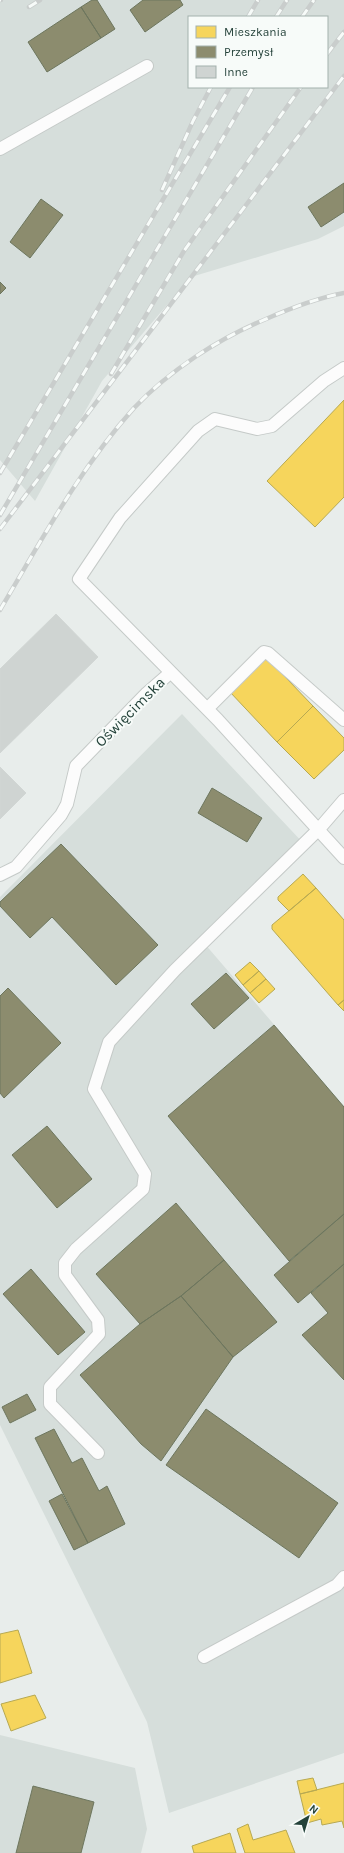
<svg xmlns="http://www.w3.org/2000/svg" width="344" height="1853" viewBox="0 0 344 1853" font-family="Karla,sans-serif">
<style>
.built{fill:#d6dedb;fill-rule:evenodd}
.homes{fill:#f6d55c;stroke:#b7a952}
.industry{fill:#8c8c6e;stroke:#6d765e}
.building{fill:#cfd4d2;stroke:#d1d6d4}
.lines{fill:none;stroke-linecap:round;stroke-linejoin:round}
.lane-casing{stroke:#c5cac8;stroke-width:14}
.lane{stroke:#fcfcfc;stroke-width:12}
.rail-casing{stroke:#c9cdcc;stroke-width:4.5}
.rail{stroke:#f7fbf9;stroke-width:3;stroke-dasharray:9;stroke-linecap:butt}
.labels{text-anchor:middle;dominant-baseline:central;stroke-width:4;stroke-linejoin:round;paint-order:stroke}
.street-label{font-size:15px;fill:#24423a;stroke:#f7fbf9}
</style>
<rect width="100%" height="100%" fill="#e8edeb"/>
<path class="built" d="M0,0H344V226L318,239L191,277L102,381L35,501L0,460ZM189,17H327V87H189Z
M182,714L306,846L204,943L344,1106V1753L169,1813L147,1722L0,1425V897Z
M0,1735L135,1768L147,1829L141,1853H0Z"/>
<path class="homes" d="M344,400V497L315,527L267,481Z
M265,656L313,706L277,742L230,692Z
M313,706L344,738V750L314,779L277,742Z
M303,874L316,888L289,911L278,900V897Z
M316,888L344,920V1000L338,1005L272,929V925Z
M250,962L259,971L243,985L235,975Z
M259,971L266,979L250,993L243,985Z
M266,979L275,989L259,1003L250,993Z
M344,1000V1011L338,1005Z
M18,1630L32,1673L0,1683V1634Z
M35,1695L46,1718L11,1731L1,1704Z
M313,1778L317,1790L300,1794L297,1781Z
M344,1783V1828L342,1821L322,1825L321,1819L307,1823L300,1794Z
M248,1824L253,1840L286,1830L295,1853H245L237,1829Z
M230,1833L236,1853H194L192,1846Z"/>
<path class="industry" d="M92,0H97L115,29L101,38L81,7Z
M143,0H180L183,5L145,32L130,10Z
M81,7L101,38L47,72L28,42Z
M344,183V212L321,227L308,207Z
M41,199L63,215L30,258L10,242Z
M0,282L6,288L0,294Z
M212,788L262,818L247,842L198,813Z
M61,844L158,945L116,985L52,917L30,938L0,906V902Z
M226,973L249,998L214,1029L191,1004Z
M8,988L61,1043L4,1098L0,1093V996Z
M274,1025L344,1107V1214L289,1261L168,1116Z
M47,1126L92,1179L57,1208L12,1155Z
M176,1203L224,1260L181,1296L140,1324L96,1274Z
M344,1214V1264L298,1303L274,1275Z
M224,1260L277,1322L233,1357L181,1296Z
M344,1264V1380L302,1335L328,1313L311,1293Z
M31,1269L85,1332L58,1355L3,1294Z
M181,1296L233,1357L161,1461L141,1444L80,1375L140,1324Z
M27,1394L36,1410L10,1423L2,1407Z
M206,1409L338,1503L299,1558L166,1465Z
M54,1429L72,1463L82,1458L99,1491L107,1486L125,1524L88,1543L35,1438Z
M62,1494L88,1543L74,1550L49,1501Z
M33,1786L94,1802L81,1853H16Z"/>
<path class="building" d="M56,614L98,657L0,753V669Z
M0,767L26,793L0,819Z"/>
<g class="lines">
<g class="lane-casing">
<path id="lane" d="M0,149L147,66
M344,368L324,381L272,426L257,429L215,419L198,431L120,518L79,579L218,720L344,858
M207,709L264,652L268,653L344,720
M0,875L16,867L61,815L67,804L76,766L147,693L170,673
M98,1453L50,1404V1387L99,1334L98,1320L65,1275V1263L76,1249L143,1189L145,1174L94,1089L109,1042L175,970L319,829L344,800
M204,1657L337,1585L344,1577"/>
</g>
<use href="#lane" class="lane"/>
<g class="rail-casing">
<path id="rail" d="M0,0H1
M29,7L40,0
M248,17L258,0
M276,17L287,0
M302,17L314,0
M327,54L344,32
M162,190L193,121L211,87
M111,374L184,251L301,87
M0,473L230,87
M0,515L253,87
M0,529L344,76
M0,610C41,541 80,468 134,408C170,370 218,339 266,319C291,308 318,298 344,293"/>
</g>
<use href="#rail" class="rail"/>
</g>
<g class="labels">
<g class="street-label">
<text transform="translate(130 712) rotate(-45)">Oświęcimska</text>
</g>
</g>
<rect x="188" y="16" width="140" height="72" fill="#f7fbf9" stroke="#a3b1ad"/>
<rect x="196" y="26" width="20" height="12" fill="#f6d55c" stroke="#a3b1ad"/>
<text x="224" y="36" font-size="12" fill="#24423a">Mieszkania</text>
<rect x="196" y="46" width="20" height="12" fill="#8c8c6e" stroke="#a3b1ad"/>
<text x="224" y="56" font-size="12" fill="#24423a">Przemysł</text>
<rect x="196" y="66" width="20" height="12" fill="#cfd4d2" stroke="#a3b1ad"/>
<text x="224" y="76" font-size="12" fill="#24423a">Inne</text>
<g transform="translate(308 1817) rotate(38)" stroke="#f7fbf9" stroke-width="3" paint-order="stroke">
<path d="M0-3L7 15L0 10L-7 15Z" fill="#24423a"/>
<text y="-6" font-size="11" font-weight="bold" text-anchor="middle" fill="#24423a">N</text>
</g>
</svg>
